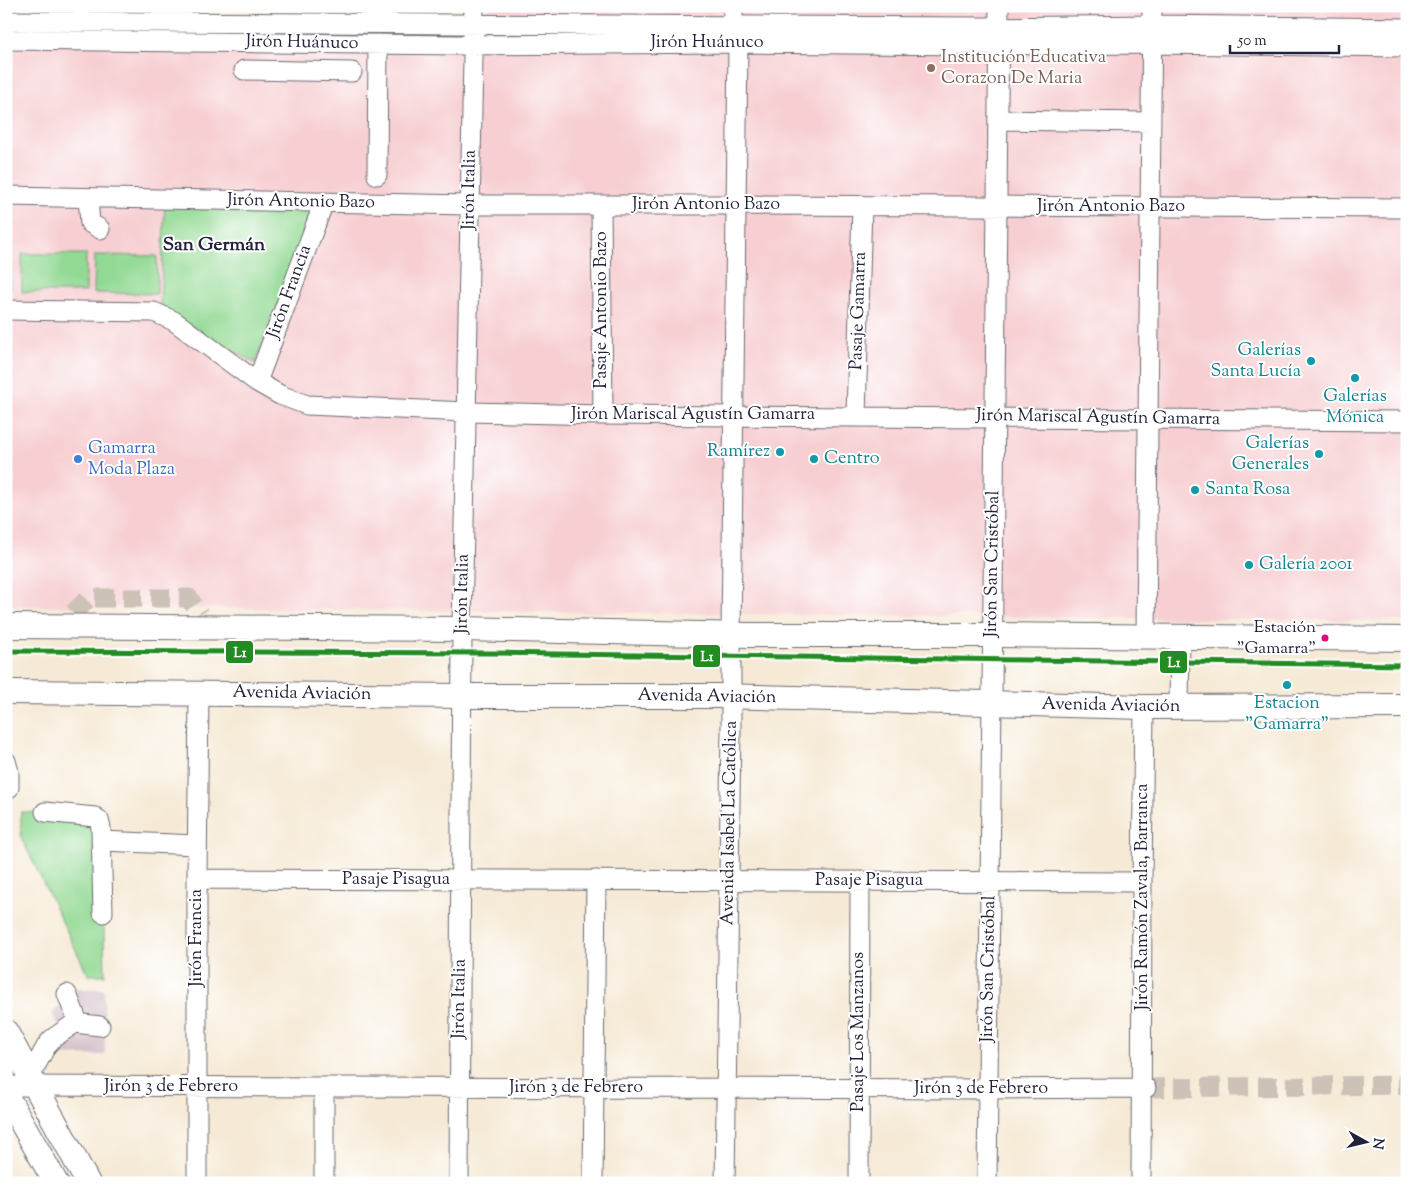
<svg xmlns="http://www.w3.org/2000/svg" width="1413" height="1189" viewBox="0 0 1413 1189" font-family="'Sorts Mill Goudy',serif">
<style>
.built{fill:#f7cfd2}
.industrial{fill:#d2bdc6}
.green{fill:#92d993;stroke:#5a7e67}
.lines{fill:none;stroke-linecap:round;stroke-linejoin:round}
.minor-tunnel{stroke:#ccc2b7;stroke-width:19;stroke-dasharray:19 9;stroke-linecap:butt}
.minor-casing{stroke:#6c6871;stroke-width:21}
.major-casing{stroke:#6c6871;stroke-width:26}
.minor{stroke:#fff;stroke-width:19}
.major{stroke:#fff;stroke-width:24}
.metro-1-casing{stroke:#fff;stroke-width:9}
.metro-1{stroke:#228b22;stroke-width:5}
.education-dot{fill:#8d6e63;stroke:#fff;stroke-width:2}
.culture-dot{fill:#0f9aa8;stroke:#fff;stroke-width:2}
.shop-dot{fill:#3f7fe0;stroke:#fff;stroke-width:2}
.bus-dot{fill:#e5007d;stroke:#fff;stroke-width:2}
.labels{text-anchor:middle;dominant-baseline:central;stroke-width:4;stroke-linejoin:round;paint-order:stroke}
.bus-label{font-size:17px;fill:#22223b;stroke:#fff;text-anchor:end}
.street-label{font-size:18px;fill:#22223b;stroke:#fff}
.education-label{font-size:18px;fill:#785e54;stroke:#fff;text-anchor:start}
.culture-label{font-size:18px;fill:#0d838f;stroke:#fff;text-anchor:end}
.shop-label{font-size:18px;fill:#366cbe;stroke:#fff;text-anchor:start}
.neighbourhood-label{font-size:19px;font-weight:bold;fill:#22223b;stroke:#fff}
.line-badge{stroke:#fff;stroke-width:2}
.badge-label{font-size:14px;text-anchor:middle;font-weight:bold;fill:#fff}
</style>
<rect width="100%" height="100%" fill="#fff"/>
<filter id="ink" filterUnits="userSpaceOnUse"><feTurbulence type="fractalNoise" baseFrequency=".02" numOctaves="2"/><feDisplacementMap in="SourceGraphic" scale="10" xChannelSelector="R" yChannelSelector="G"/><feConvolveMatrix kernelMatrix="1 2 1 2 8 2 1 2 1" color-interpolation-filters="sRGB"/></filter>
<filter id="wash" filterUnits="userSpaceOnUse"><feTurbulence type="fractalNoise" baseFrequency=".0096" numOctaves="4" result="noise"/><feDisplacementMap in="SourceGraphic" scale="20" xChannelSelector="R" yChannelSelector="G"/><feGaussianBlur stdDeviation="1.12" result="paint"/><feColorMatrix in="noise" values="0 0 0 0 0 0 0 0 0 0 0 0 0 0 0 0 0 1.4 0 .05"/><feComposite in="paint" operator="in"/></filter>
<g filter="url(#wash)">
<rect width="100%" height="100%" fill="#f6ead6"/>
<path class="built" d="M487,6H1407V621L6,606V32L487,35Z"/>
<path class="industrial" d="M77,989H104L105,1055L50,1056L61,1032L52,1013Z"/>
<path class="green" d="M165,202L318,204L255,363L160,309Z
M6,254H11V290H6Z
M22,254H86V292H22Z
M95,255L157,256V294L94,293Z
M21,812L101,814L105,975H88L21,837Z"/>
</g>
<g filter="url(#ink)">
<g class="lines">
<path class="minor-tunnel" d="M73,613L89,598H189L200,615
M1146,1088L1407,1085"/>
<g class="minor-casing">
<path id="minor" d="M6,21L758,26L981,27L1153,25L1407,28
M6,40L463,45L738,43L981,45L1153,44L1407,47
M244,70L352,72
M998,120L1151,122
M377,175L378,44
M6,196L470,205H736L1407,208
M88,198L90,223L100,229
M601,205L603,415
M6,310L154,312L174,321L257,382L280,395L307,405L467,412L603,415L1407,421
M257,382L324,202
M856,416L862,205
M1146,636L1152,6
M1179,707L1180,637
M6,761L9,772V788
M45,812L95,817L99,820L101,828L103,913
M101,841L197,845
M197,879L1142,882
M75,1023L100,1026
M30,1076L47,1045L52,1039L75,1023L76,1017L67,994
M6,1086L988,1089L1146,1088
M324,1087V1183
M197,1183V879L199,693
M459,1183L462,629L474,6
M593,1183L596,880
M725,1183L731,726V635L738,43L733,25V6
M859,1183L860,881
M987,1183L999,6
M1141,1183L1142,882L1144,707"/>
</g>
<g class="major-casing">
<path id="major" d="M6,626L462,629L749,635H993L1407,639
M6,692L463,696H718L1144,707L1407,706
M6,1032L88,1183
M6,1095L56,1183"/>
</g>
<use href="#minor" class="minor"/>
<use href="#major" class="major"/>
<g class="metro-1-casing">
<path id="metro-1" d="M6,651L491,653L1407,665"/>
</g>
<use href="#metro-1" class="metro-1"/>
</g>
</g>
<circle class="education-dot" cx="931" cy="68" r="5"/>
<g class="culture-dot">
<circle cx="1311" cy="361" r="5"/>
<circle cx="1355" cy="378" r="5"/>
<circle cx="780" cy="452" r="5"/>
<circle cx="1319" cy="454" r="5"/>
<circle cx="814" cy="459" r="5"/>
<circle cx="1195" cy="490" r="5"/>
<circle cx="1249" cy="565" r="5"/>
<circle cx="1287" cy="685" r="5"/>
</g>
<circle class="shop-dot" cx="78" cy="459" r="5"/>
<circle class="bus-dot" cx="1325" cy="638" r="4.5"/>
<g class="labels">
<g class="bus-label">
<text x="1316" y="628">Estación<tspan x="1316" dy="21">"Gamarra"</tspan></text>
</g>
<g class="street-label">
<text transform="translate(302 43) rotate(1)">Jirón Huánuco</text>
<text x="707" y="43">Jirón Huánuco</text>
<text transform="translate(470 190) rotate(-89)">Jirón Italia</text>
<text transform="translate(301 202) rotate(1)">Jirón Antonio Bazo</text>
<text x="706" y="205">Jirón Antonio Bazo</text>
<text x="1111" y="207">Jirón Antonio Bazo</text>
<text transform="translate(290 292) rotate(-70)">Jirón Francia</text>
<text transform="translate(602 310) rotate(-90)">Pasaje Antonio Bazo</text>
<text transform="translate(859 311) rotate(-88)">Pasaje Gamarra</text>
<text x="693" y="415">Jirón Mariscal Agustín Gamarra</text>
<text transform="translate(1098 418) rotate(1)">Jirón Mariscal Agustín Gamarra</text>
<text transform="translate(993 564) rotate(-89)">Jirón San Cristóbal</text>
<text transform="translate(463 594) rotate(-89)">Jirón Italia</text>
<text transform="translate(302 694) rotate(1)">Avenida Aviación</text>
<text transform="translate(707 697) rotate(1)">Avenida Aviación</text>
<text transform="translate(1111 706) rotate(1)">Avenida Aviación</text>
<text transform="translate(730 823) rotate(-89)">Avenida Isabel La Católica</text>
<text x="396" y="880">Pasaje Pisagua</text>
<text x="869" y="881">Pasaje Pisagua</text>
<text transform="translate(1143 897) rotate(-90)">Jirón Ramón Zavala, Barranca</text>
<text transform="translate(197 938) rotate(-90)">Jirón Francia</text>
<text transform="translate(989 969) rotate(-89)">Jirón San Cristóbal</text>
<text transform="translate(460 999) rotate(-89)">Jirón Italia</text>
<text transform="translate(859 1032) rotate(-90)">Pasaje Los Manzanos</text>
<text x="171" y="1087">Jirón 3 de Febrero</text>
<text x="576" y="1088">Jirón 3 de Febrero</text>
<text x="981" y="1089">Jirón 3 de Febrero</text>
</g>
<g class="education-label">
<text x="941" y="58">Institución Educativa<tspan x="941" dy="21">Corazon De Maria</tspan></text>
</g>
<g class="culture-label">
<text x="1301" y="351">Galerías<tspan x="1301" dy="21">Santa Lucía</tspan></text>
<text x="1355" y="397" text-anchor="middle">Galerías<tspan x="1355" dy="21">Mónica</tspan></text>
<text x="1309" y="444">Galerías<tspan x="1309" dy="21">Generales</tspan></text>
<text x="770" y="452">Ramírez</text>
<text x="824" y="459" text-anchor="start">Centro</text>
<text x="1205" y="490" text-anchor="start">Santa Rosa</text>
<text x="1259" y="565" text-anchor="start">Galería 2001</text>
<text x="1287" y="704" text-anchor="middle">Estacion<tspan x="1287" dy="21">"Gamarra"</tspan></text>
</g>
<g class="shop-label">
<text x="88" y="449">Gamarra<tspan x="88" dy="21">Moda Plaza</tspan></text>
</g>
<g class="neighbourhood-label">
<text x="214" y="245">San Germán</text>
</g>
</g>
<g class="line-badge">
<rect x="225" y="640" width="29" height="24" rx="5" fill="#228b22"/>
<rect x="692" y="644" width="29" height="24" rx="5" fill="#228b22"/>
<rect x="1159" y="650" width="29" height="24" rx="5" fill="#228b22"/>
</g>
<g class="badge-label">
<text x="240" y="657">L1</text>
<text x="707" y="661">L1</text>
<text x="1174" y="667">L1</text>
</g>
<rect width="1413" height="1189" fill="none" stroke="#fff" stroke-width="25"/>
<g transform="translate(1366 1142) rotate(98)" stroke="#ffffff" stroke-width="4" paint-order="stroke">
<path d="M0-4L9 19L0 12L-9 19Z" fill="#22223b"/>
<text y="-8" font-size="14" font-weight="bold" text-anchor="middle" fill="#22223b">N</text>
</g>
<path d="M1230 45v8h109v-8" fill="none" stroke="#22223b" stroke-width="2.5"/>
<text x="1238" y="45" font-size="15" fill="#22223b" stroke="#ffffff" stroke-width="4" paint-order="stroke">50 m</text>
</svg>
